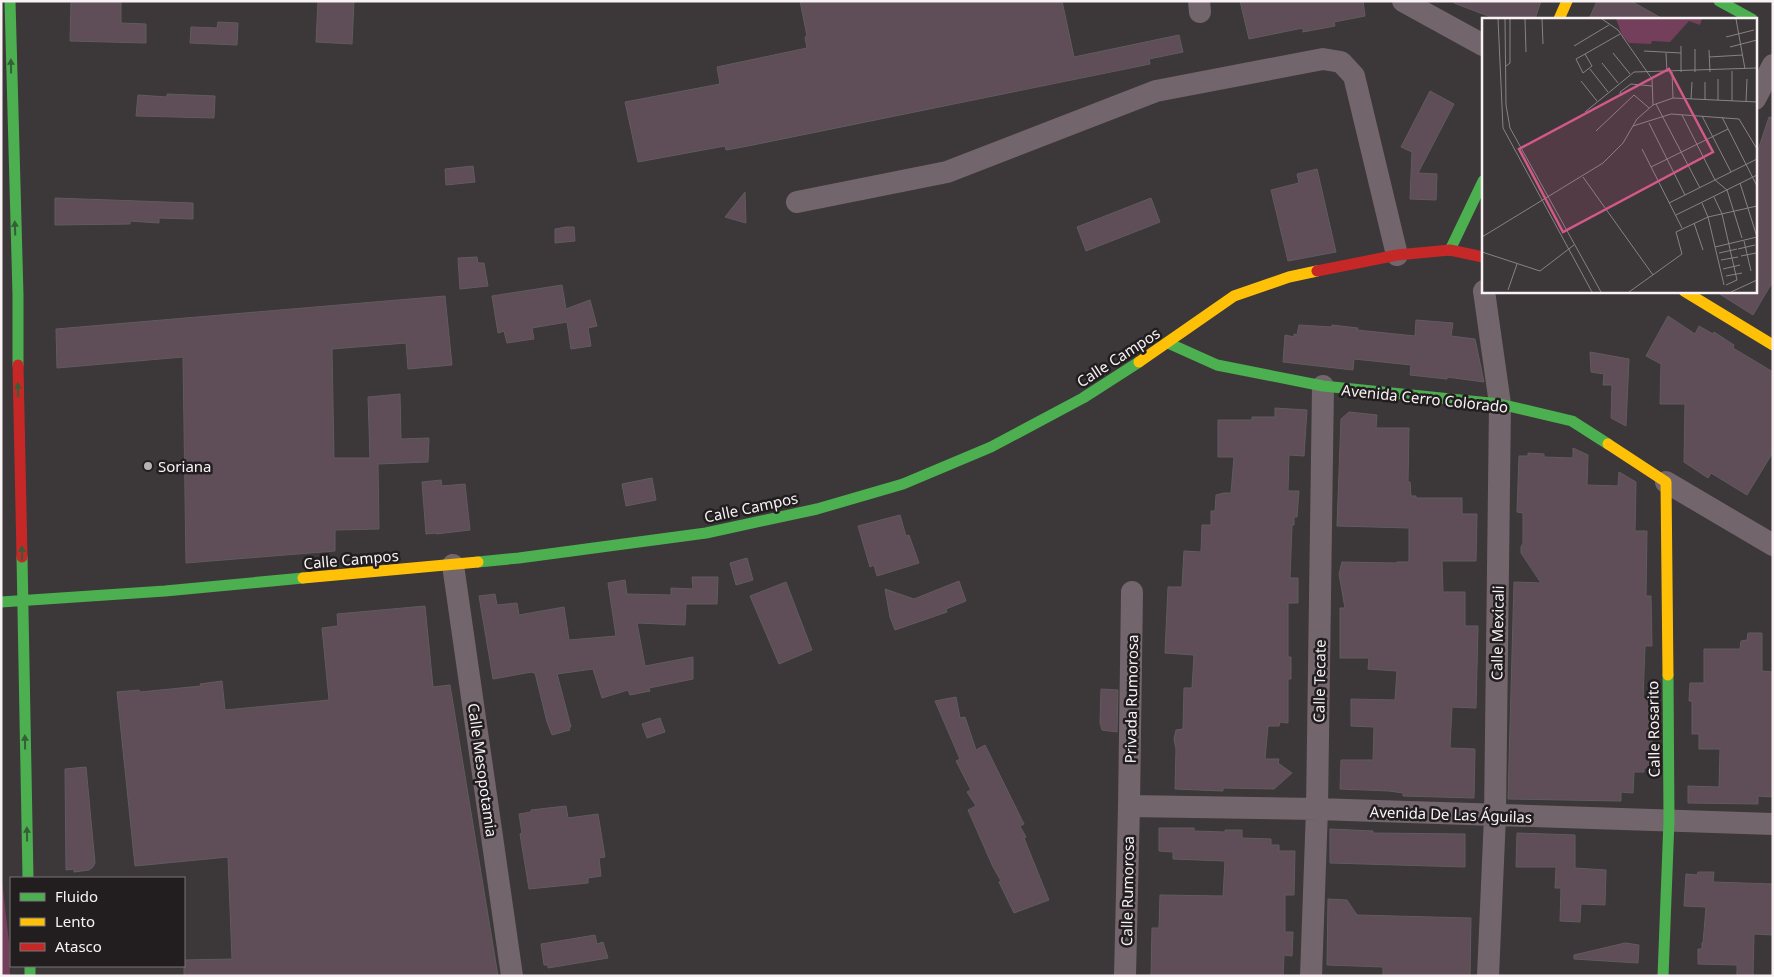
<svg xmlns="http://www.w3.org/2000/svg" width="1774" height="977" viewBox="0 0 1774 977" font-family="'Noto Sans',sans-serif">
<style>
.green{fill:#743f5b}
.building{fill:#5f4d57;stroke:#605c5d}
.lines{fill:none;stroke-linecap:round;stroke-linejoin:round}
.street{stroke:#72656b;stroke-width:22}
.fast{stroke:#4caf50;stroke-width:11}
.slow{stroke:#ffc107;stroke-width:11}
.jam{stroke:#c62828;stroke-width:11}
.oneway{fill:#355f36}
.poi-dot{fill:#b6b1b3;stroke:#221e20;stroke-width:2}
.labels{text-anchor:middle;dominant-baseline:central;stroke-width:5;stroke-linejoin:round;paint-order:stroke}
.street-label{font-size:15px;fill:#f8f2f5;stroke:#221e20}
.poi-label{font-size:15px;fill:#f8f2f5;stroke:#221e20;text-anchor:start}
.inset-road{fill:none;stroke:#878284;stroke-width:1}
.view{fill:#d25989;fill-opacity:0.15;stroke:#d25989;stroke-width:2.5}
.inset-edge{fill:none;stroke:#f8f2f5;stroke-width:2.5}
</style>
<rect width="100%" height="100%" fill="#3c3739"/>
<path class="green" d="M1,872L9,942L10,976H1Z"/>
<path class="building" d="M71,1H121V23L146,24V43L70,41Z
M318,1H354L352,44L316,42Z
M800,1H1062L1074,57L1179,35L1183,52L1149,59L1150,64L748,146L726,150L725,146L638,162L625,102L720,84L717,67L807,48L805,37L807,36Z
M1240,1H1363L1365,16L1334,22L1335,26L1303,32V28L1249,39Z
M1454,1H1541L1535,19H1496L1454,3Z
M1597,1H1631L1663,19H1589Z
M218,22L238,23L237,45L190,43L191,27L217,28Z
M1430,91L1454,104L1418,173L1437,174L1436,200L1410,199L1412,152L1401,147Z
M167,94L215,96L214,118L136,116L138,95L167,97Z
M1769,117L1773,118V281L1753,315L1715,291H1755V159Z
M473,166L475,182L446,185L445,169Z
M1317,169L1336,252L1288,261L1271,190L1299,183L1297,174Z
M745,192L746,223L725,217Z
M55,198L193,203V219L159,218V223L130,221V224L55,225Z
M1151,198L1160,222L1086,251L1077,227Z
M566,227H574L575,241L555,243V229Z
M477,257L478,263H484L488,286L460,289L458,258Z
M562,285L566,309L590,300L597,326L588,328L591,346L571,349L567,322L532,328L534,339L507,343L504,331L498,333L492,296Z
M445,296L452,365L408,369L406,343L332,349L334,458H370L368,397L400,394L401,439L429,438L428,462L378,464L379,529L335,530V551L186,563L183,357L57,368L56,329Z
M1668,316L1695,334L1699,326L1713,334L1714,332L1734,345L1733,348L1773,372V452L1747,495L1711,473L1708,478L1684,462L1685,404H1660L1661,364L1646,356Z
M1416,320L1453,323L1451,336L1475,339L1484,382L1447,377V379L1410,375L1411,365L1354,359L1353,370L1283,362L1285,335L1294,337V334L1297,335L1299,325L1332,327V325L1358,328L1357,330L1415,336Z
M1590,352L1629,359L1626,426L1611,418L1612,385H1603L1604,374L1591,372Z
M1275,408L1307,410L1304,456L1289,455L1288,491H1299L1297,517H1294V525H1292L1290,578H1298V603H1288V657H1291V679H1288V723L1280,722L1279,726H1268L1265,759H1279L1278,763L1292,773L1274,789L1223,788V791L1175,789L1176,749L1174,739L1176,730L1183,729L1184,688H1192L1194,655L1165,653L1168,587H1182L1184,551L1201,552L1202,525H1211V511H1215L1216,495L1224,493H1231L1234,457H1218V420H1252V417H1275Z
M1349,412L1377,415L1376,428H1409L1408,482H1410L1411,496H1416V498H1462V514H1477L1476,561H1442L1443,592H1465V626H1478L1476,708L1452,707L1450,748L1475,749L1474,798L1403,796V793L1389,791L1340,789L1341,760H1373L1374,727L1351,726V699L1395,700L1397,671L1368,669L1369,658H1340V608H1345L1339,574L1342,562L1397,563V562H1409V528L1337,526L1341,419Z
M1573,448L1588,455L1587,485L1618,486L1619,472L1636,482L1635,531H1647L1646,596H1651L1652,646H1645L1643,699H1652V768H1644V772H1634L1633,793L1621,792V801L1508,799L1514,582L1541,583L1521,553V547L1523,543V513L1517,512L1519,456H1528V453L1544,454V457L1573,458Z
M652,478L656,500L626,506L622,484Z
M441,480L442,486L465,484L470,530L436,534V533L426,534L422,482Z
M900,515L906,536L909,535L919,563L877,576L874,565L870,567L858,526Z
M747,558L753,580L736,585L730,563Z
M692,577H718L717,604H686L685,625L637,623L645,666L693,657V679L649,688L650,691L630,695L628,690L602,698L593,669L557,674L571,727H569L570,730L552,735L547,722L535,673H533L532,672L493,679L479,596L495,594L497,605L517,603L519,615L564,607L569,640L616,636L608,583L625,580L627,594L671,595V588L693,589Z
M959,581L966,601L946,609L947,612L895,630L890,617L885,589L914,599Z
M786,582L812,650L779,664L750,596Z
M425,606L433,687L450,685L498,976H184V960L232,959L228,857L135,866L117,692L139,690L140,692L201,686L200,684L222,681L225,710L329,700L322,628L338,626L337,614Z
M1748,633H1762V671L1773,672V797L1758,796V804L1688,803V786L1719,787L1720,749H1699V734H1692V701H1689L1690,683H1704V649H1740L1741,641L1747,640Z
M1101,689L1118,690L1117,732L1102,730L1100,723Z
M956,697L960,718L965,717L976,750L985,745L1024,824L1020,826L1026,837L1024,838L1049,900L1014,913L999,882L1001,881L993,867L968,810L976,806L967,792L971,790L956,761L960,759L935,701Z
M660,718L665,732L647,738L642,724Z
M86,767L95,863L93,867L89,870L74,872V869L66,870L65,769Z
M566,806L568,818L598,814L605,857L599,858L601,876L588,878V883L529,889L520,834L522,833L519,814L531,812V810Z
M1159,828H1194V831L1225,832V830H1242V838L1271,839V845H1279V851H1295L1294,895H1285V932H1293L1292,956L1284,955L1283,976H1151L1152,928H1159L1160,895L1223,896L1225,861L1173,859V852L1159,851Z
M1330,829L1373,831V833L1465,834V867L1330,863Z
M1517,833L1575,835V868L1606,870L1605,905L1581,904L1580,922L1560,921L1561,888H1555L1556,867H1516Z
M1698,872H1714L1713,882L1773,884V935L1754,934L1753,976H1737V965L1698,964V949H1702V943H1703L1706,907L1684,906L1686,874L1697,875Z
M1328,899L1347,900L1357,915L1471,918L1470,976H1383V967L1327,965Z
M595,935L597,944L603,942L608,958L548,968V965H544L541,944Z
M1625,943L1639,945L1638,963L1574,959V955Z"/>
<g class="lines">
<path class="street" d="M1199,1L1200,12
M1403,1L1483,45
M1755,99L1773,65
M797,202L947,172L1156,91L1323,59L1341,62L1354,76L1397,255
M1484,291L1500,404L1495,816L1488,976
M1666,482L1773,545
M453,565L512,976
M1129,806L1317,809L1773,824
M1125,976L1129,806L1132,592
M1311,976L1317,809L1323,386"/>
<path class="fast" d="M10,1L18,295V365
M1719,1L1752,19
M1450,250L1483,181
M1168,343L1217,365L1323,386L1500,404L1572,421L1608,444
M22,557L28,878
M478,562L519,558L706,533L817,509L903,484L991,447L1083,398L1139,362
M1,602L165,591L303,578
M30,966V976
M1663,976L1669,820L1668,675"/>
<path class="slow" d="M1559,19L1567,1
M1684,291L1773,345
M1139,362L1234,296L1289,277L1317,271
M1608,444L1666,482L1668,675
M303,578L478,562"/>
<path class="jam" d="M1317,271L1397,255L1450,250L1483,257
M18,365L22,557"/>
</g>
<defs><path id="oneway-solid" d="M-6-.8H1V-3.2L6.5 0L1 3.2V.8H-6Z" transform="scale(1.25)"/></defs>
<g class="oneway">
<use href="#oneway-solid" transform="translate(11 66) rotate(-91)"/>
<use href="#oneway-solid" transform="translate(15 228) rotate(-92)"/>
<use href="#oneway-solid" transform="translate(18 390) rotate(-91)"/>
<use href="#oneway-solid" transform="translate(22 553) rotate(-91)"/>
<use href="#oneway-solid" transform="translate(25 742) rotate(-91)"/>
<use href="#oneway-solid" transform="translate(27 834) rotate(-91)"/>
</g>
<circle class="poi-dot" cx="148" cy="466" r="5"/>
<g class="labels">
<g class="street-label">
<text transform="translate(1118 357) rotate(-33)">Calle Campos</text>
<text transform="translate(1425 398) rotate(6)">Avenida Cerro Colorado</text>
<text transform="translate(751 507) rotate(-12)">Calle Campos</text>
<text transform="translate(351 559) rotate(-5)">Calle Campos</text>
<text transform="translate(1497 633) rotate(-89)">Calle Mexicali</text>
<text transform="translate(1319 681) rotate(-89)">Calle Tecate</text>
<text transform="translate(1131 699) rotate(-89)">Privada Rumorosa</text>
<text transform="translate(1653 729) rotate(-91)">Calle Rosarito</text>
<text transform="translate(483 770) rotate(82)">Calle Mesopotamia</text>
<text transform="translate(1451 814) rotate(2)">Avenida De Las Águilas</text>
<text transform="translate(1127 891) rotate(-89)">Calle Rumorosa</text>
</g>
<g class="poi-label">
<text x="158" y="466">Soriana</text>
</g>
</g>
<g transform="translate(1482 18)">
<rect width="275" height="275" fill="#3c3739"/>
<path d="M134,1H220L218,7L207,3L188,24L170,23L169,26L147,25L140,17Z" fill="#743f5b"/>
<path class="inset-road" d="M16,1L21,110L110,274M23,1L24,87L28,110L119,274M43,1L44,34M60,1L61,26M120,1L136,12L170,61M254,1L263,51M244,19L272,12M92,28L127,7M199,28V54M248,29L275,22M213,31V54M227,32L228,54M162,33L199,35M131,35L148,56M184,35L185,54M103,36L110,48L101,55L94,41L103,36L138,16M227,39L261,37M120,45L136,65M24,48L28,45V1M108,51L126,74M190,54L191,80M170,60L171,87M99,63L115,83M139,78L138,74L149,66L170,68M209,81L210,64M223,82V64M236,82V61M250,83V53M264,84L265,61M174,86L218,170M103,94L152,54L275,50M200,97L233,162L245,172L260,220M220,98L249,154M240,99L275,168M167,105L203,177M151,108L189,96L257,101L275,131M114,113L152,77L167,90M160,131L200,210M169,149L246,111M101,159L171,257M258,165L275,219M232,179L240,196L255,262L244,267M187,185L275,141M220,185L226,199L242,267M194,197L275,157M212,205L221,232M0,219L121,145L141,125L155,101L171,87L191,80L275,84M262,223L269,253M233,229L275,219M256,231L273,227M0,234L58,253L92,227M237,235L255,231M259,238L274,235M239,242L256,239M241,251L258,247M244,258L260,255M26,272L35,246M147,274L200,236L194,214L226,199L275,188M249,274L275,262"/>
<path class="view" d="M187,51L231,134L81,214L37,131Z"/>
<rect width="275" height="275" class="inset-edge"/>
</g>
<rect width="1774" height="977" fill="none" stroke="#f8f2f5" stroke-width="5"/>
<rect x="10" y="877" width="175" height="90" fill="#221e20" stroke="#787375"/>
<rect x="20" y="893" width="25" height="8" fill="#4caf50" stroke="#787375"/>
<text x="55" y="902" font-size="15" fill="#f8f2f5">Fluido</text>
<rect x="20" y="918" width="25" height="8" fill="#ffc107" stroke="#787375"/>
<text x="55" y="927" font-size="15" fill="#f8f2f5">Lento</text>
<rect x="20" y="943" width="25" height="8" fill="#c62828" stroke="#787375"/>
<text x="55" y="952" font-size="15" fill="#f8f2f5">Atasco</text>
</svg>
